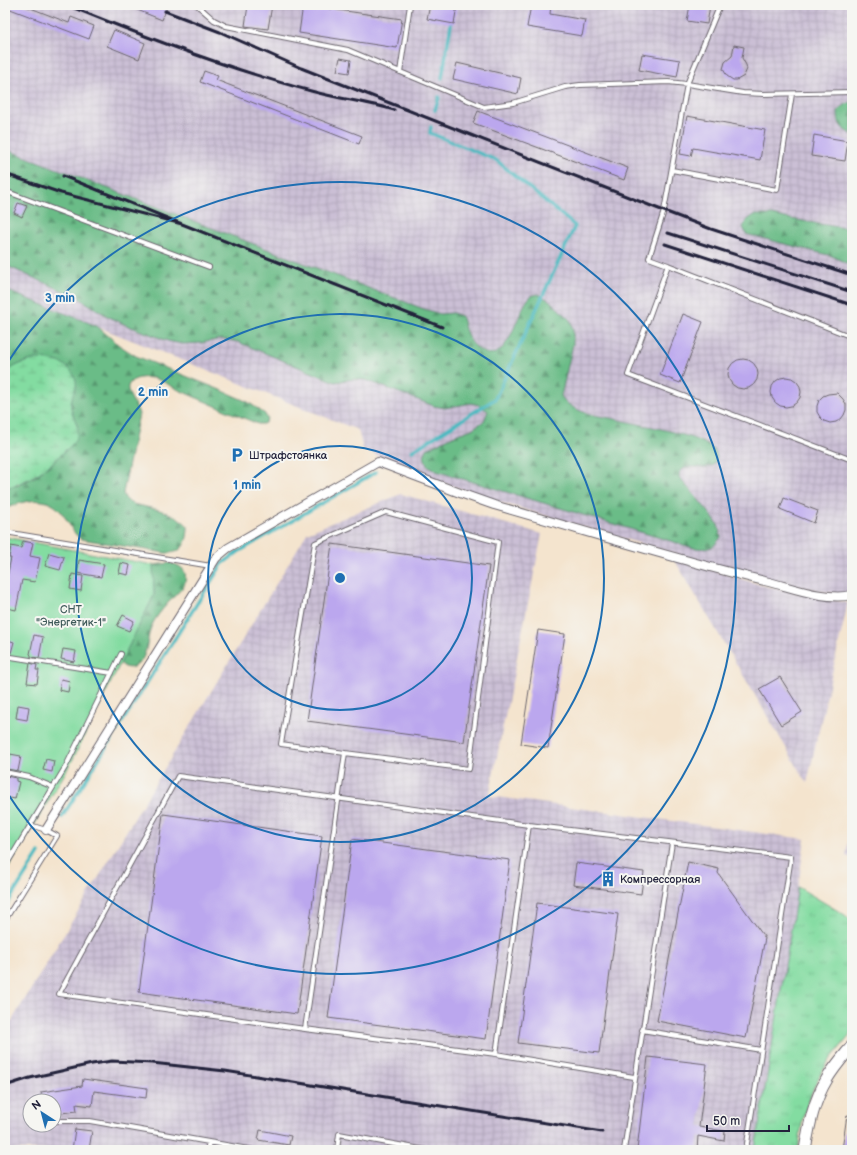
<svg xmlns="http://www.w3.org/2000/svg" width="857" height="1155" viewBox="0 0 857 1155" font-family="'Balsamiq Sans',sans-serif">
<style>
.built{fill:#ecd1ea}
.industrial{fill:url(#industrial-grid);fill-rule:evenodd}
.grass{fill:url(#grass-tufts);stroke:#527f6e}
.forest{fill:url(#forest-firs);stroke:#466f61}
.wetland{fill:url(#wetland-marsh);stroke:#527f6e}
.garden{fill:#83dca1;stroke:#527f6e}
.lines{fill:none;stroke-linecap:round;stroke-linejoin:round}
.stream{stroke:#4bbac1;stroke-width:3.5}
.building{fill:#bba7ee}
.service-casing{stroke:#6c666e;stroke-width:6}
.minor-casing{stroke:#6c666e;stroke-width:10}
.tertiary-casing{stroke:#6c666e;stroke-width:13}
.service{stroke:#fff;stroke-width:4}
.minor{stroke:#fff;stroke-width:8}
.tertiary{stroke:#fff;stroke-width:11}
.rail{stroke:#22223b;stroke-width:3}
.ring{fill:none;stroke:#1f6fb2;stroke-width:2}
.labels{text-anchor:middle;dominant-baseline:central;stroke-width:4;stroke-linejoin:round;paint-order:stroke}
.poi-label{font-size:11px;fill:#22223b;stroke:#f6f6f2;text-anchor:start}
.park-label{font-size:11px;fill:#3f5a5a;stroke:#f6f6f2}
.centre{fill:#1f6fb2;stroke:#f6f6f2;stroke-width:2}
.ring-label{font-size:12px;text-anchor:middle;font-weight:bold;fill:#1f6fb2;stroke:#f6f6f2;stroke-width:4;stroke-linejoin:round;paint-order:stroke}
</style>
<defs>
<pattern id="industrial-grid" width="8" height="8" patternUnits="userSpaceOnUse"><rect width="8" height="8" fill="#cbbfd5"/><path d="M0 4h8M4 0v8" fill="none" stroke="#aea4b8"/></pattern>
<pattern id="grass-tufts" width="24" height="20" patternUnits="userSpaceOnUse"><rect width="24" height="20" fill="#83dca1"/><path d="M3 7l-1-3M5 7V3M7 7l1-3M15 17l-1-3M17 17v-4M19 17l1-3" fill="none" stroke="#71bc8c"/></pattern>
<pattern id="forest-firs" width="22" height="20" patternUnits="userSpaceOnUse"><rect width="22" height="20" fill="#6abc87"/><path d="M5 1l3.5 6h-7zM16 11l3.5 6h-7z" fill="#579870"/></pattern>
<pattern id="wetland-marsh" width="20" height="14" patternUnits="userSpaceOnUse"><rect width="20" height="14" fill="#83dca1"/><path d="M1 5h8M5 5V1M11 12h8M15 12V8" fill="none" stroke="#71bc8c"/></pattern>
</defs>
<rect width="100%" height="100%" fill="#f6f6f2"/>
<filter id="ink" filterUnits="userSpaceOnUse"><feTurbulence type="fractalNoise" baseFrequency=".025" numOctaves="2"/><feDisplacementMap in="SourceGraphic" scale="8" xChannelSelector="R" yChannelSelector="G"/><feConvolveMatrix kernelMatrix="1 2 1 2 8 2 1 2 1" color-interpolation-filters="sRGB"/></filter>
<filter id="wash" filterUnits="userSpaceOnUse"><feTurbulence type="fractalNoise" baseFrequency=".012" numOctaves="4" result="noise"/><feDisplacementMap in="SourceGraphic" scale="16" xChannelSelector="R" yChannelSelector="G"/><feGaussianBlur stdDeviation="0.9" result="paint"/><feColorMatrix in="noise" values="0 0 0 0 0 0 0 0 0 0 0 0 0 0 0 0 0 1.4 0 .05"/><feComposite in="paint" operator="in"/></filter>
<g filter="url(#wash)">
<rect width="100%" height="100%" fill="#f4e4ce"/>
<path class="built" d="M849,1102H852V1150H842Z"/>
<path class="industrial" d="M5,5H852V587L846,595L820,591L744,574L506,504L429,478L363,449L358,430L5,290Z
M401,494L542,534L489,796L805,839L798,887L755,1150H5V1032L307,533ZM30,1101H54V1125H30Z
M674,559L765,586L848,603L807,783Z
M852,815V858L846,856Z"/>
<path class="grass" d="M798,887L845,915L852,921V1033L829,1061L820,1075L813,1089L803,1117L798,1150H755Z"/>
<path class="forest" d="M852,102V135C840,127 838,125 838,111L846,104Z
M5,149L421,308L440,314L453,313L461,316C464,322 464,328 467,334C470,342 476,348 483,352C509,365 516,311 530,297C532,295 535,295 538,294L549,300L570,320L573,330V344L561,396C571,412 593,415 610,418C635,424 695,433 713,449C715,451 716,454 717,457L714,465C701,471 692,462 680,471L679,477L708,511L718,525L721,537C712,550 709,549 694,548L436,471L427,465L424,456L427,449L455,435L472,429L484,421L488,411L479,405L471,403L445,408L434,406L366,380L353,379L335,382L238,342L221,339L201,343L182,344L168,341L126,325L107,316L79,298L5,265Z
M754,215H772L785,218L844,228L852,225V266L832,256L746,234L743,227L746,221Z
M5,290L97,326L119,345L136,356L223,391L248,402L265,414L267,418L266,422L263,424H258C232,413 206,402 181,391C172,387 162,380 153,378C144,377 132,377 128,386C126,393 137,406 139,414L123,493C124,496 125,499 128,501C132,505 140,505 146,507C161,510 177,514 188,526C188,542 183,554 165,553L81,539C73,534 70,524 64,516C50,494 26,499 5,509V488L19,485L36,476L54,462L70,446L77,425C69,409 69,403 76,386L37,359C24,362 15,365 5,373Z
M170,563C184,566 188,572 184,586C174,597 160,610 153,623C145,637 150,660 133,667C127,669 124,667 120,663L154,595L153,565Z"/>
<path class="wetland" d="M37,359C51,360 63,360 72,372C75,377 77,381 76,387C75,393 71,397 71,404C70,415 81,425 77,436C76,441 70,447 66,450C48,468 30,482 5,488V373C15,365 24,362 37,359Z"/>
<path class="garden" d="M5,537L153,565L154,595L71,763L5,874Z"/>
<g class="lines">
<path class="stream" d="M442,78L451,24
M435,110L439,97
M412,451L495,399L575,226L496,160L430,133L431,127
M62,817L222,564L238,552L376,472
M5,907L39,853"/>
</g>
<g id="blocks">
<path class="building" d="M5,5H23L69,23L71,17L94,26L89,39L5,7Z
M125,5H168L162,20Z
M248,5H272L268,29L245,26Z
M303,5L402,19L397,48L299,33Z
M430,5H457L454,24L427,19Z
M531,5H551L550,14L585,20L582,36L527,27Z
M690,5H710L707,24L687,21Z
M114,30L145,43L139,59L107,46Z
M734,45L744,47L742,58L746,65L747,69L744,76L737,80H733L727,76L723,69L725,62L732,56Z
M642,54L680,60L677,77L639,70Z
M340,58L351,60L349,73L337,71Z
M457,63L521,78L518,94L453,79Z
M204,71L218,76L216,80L362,136L359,144L200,82Z
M478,111L628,168L624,180L473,123Z
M687,116L765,130L760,160L693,148L691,156L680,154Z
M814,135L848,141L845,161L811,156Z
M18,203L27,206L22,217L14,213Z
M683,314L703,322L680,383L660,375Z
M728 374a15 15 0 1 1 30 0a15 15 0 1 1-30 0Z
M771 392a15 15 0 1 1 30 0a15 15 0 1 1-30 0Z
M837,393L843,399L846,404V410L844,415L841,419L836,422L830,423L824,421L820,417L817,412V406L819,400L823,396L828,394Z
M784,498L818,511L814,523L780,509Z
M23,541L33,543L30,556L40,558L35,582L22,580L16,610L7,608L9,597L5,596V587L11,558H9L11,546L21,548Z
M332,544L489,566L464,742L307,721Z
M49,553L64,557L60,570L45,566Z
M79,560L104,564L101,577L77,573Z
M121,563L130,565L128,575L119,573Z
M72,574L83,576L81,591L70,589Z
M123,615L134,621L129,631L117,626Z
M538,630L565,634L548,748L521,744Z
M34,635L43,637L39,658L31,657V655L30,654Z
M5,639L14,642L11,653H5Z
M63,649L76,651L74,662L61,659Z
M30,663L37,665L36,670H39L37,684L27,683Z
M780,677L802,712L781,725L759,689Z
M61,679L70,681L68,692L59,690Z
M18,705L29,707L27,720L16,718Z
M10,754L21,756L18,771L7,769Z
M46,759L54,761L52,772L43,770Z
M6,776L16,778V781L19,782L15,799L5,797Z
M163,814L322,836L297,1014L139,992Z
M352,839L510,860L486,1039L328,1018Z
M688,862L719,869L718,873L765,938L746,1038L657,1021Z
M576,863L644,872L641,894L573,885Z
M537,903L618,914L599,1053L518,1043Z
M648,1057L707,1064L699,1127L725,1131L724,1141L698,1136L697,1150H637Z
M83,1079L147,1088L146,1098L94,1091L92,1106L76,1104L77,1111L54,1114V1101H42L41,1092L82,1086Z
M847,1115L852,1116V1150H842Z
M75,1129L92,1131L89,1150H72Z
M260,1130L291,1136L289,1145L258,1140Z"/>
</g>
</g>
<g filter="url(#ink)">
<use href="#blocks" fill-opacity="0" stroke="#6c666e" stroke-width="1"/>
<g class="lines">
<g class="service-casing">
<path id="service" d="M197,5L214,20L226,26L348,50L484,107L513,103L565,87L580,85L668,82L687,84L664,211L649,258L668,265
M720,5L687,84L743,93L764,94L852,92
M400,72L410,5
M672,170L777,190L792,94
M5,191L209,267
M852,337L668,265L628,375L852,460
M5,532L211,566
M5,656L112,673
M5,772L29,777L53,787
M5,867L66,766L121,654
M5,920L57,836L46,830L30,825
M305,1029L345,753L469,769L498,542L386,512L315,543L281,744L345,753
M642,1030L761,1050
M496,1054L529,825
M634,1077L496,1054L305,1029L59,994L178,776L529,825L791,857L746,1150
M54,1121H90L254,1150
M207,1150L209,1142
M337,1150L339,1134L426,1150
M624,1150L672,843"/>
</g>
<g class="minor-casing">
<path id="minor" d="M46,830L216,558L228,548L378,462L460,493L494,505C586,531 677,560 769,582C793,588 827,601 852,595"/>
</g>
<g class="tertiary-casing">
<path id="tertiary" d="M805,1150C809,1125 814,1100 827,1079C834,1067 843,1057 852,1046"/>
</g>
<use href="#service" class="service"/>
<use href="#minor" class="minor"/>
<use href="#tertiary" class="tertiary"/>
<path class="rail" d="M67,5C147,38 228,69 311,91C339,99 367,102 394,110
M165,11L220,32L301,68L664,211L711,229L852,275
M5,174L61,193L182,224L63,176
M182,224L442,327
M668,233L852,292
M665,244L852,305
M5,1086L30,1078L92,1064L112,1061L152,1063L225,1071L602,1132"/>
</g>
</g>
<g class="ring">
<circle cx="340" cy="578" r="132"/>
<circle cx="340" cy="578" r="264"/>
<path d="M6 365A396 396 0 1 1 6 791"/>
</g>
<defs>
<g id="parking-bare" transform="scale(1.2)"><path d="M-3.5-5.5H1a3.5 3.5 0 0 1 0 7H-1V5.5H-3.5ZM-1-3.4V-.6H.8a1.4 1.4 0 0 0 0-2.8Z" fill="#1f6fb2" stroke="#f6f6f2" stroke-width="2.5" paint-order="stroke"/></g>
<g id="building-bare" transform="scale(1.2)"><path d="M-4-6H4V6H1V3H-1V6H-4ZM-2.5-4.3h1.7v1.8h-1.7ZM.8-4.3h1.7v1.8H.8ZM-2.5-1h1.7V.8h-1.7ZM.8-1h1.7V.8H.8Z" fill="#1f6fb2" stroke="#f6f6f2" stroke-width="2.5" paint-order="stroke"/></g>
</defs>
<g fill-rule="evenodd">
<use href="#parking-bare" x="237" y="455"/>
<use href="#building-bare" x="608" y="879"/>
</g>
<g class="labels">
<g class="poi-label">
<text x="249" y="455">Штрафстоянка</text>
<text x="620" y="879">Компрессорная</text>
</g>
<g class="park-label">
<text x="71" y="609">СНТ<tspan x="71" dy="13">"Энергетик-1"</tspan></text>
</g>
</g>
<circle cx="340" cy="578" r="6" class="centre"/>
<g class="ring-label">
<text x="60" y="302">3 min</text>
<text x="153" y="396">2 min</text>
<text x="247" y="489">1 min</text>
</g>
<rect width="857" height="1155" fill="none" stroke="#f6f6f2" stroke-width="20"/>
<g transform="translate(42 1113) rotate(324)"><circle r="19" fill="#f6f6f2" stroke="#a1a1a9"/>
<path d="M0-3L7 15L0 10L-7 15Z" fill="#1f6fb2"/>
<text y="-6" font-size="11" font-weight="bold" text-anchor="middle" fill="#22223b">N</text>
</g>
<path d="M707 1125v6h82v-6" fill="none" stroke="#22223b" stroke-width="2"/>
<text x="713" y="1125" font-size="12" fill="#22223b" stroke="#f6f6f2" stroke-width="3" paint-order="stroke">50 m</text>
</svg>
